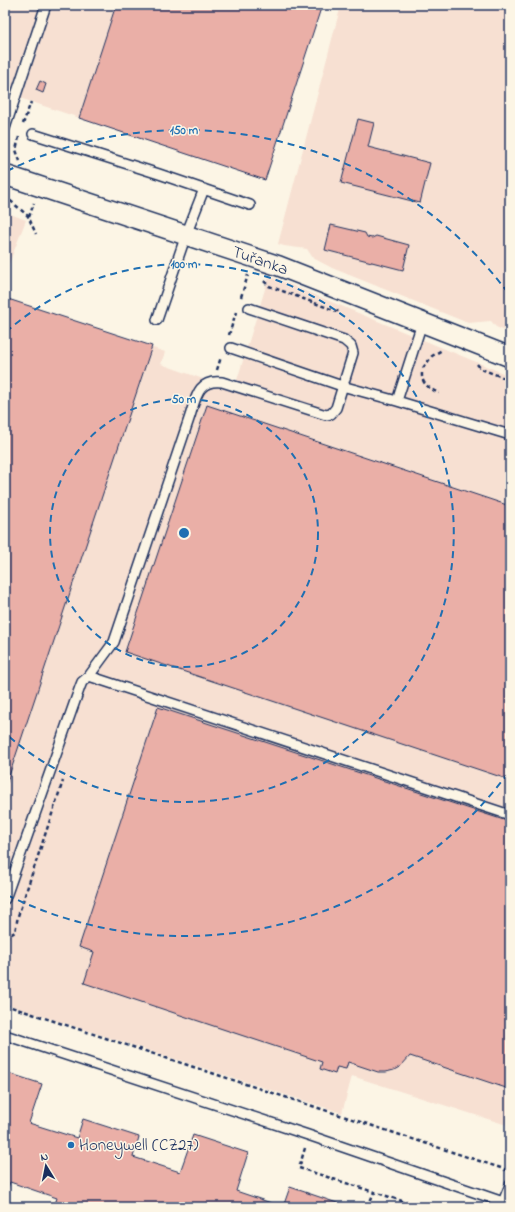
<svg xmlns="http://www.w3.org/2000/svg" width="515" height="1212" viewBox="0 0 515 1212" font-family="'Indie Flower',sans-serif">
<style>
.built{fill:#f7e0d2}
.building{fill:#eaafa7;stroke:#1b2f5e}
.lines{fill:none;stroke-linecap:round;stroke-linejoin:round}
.service-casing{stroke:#1b2f5e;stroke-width:12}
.minor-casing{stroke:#1b2f5e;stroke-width:22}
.path{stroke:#1b2f5e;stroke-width:2.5;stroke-dasharray:4 3;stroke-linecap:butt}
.service{stroke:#fcf5e5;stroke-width:9}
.minor{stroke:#fcf5e5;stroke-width:19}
.ring{fill:none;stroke:#1f6fb2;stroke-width:2;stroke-dasharray:7 5}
.poi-dot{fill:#1f6fb2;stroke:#fcf5e5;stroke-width:1.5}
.labels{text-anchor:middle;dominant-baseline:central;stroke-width:3;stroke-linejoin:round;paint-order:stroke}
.street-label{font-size:17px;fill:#1b2f5e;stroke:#fcf5e5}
.poi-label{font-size:17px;fill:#1b2f5e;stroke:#fcf5e5;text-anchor:start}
.centre{fill:#1f6fb2;stroke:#fcf5e5;stroke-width:2}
.ring-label{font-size:12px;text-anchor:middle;font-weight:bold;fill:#1f6fb2;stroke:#fcf5e5;stroke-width:3;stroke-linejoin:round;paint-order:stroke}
</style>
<rect width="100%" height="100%" fill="#fcf5e5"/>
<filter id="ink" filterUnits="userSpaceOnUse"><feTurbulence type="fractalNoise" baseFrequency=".025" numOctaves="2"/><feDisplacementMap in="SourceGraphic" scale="8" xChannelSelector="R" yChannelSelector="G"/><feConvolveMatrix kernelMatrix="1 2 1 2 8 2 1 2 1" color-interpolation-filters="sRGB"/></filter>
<g filter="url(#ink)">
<path class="built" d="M5,5H322L265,180L5,93Z
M341,5H510V333L496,327L491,321L468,323L332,268L313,258L307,249L284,246L278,244Z
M5,212L26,220L5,274Z
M269,276L510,376V1126L352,1076L342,1113L5,1004V298L165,352L161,364L234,390Z"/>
<path class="building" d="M116,5H322L265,180L79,118Z
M40,81L46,84L43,93L36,90Z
M358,119L374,123L368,147L430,163L420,203L341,183Z
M331,225L365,233L367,237L372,238L376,236L409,245L403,270L325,250Z
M5,298L152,346L5,788Z
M207,405L510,506V780L125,652Z
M158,707L510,822L509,1089L410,1056L401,1066L394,1070L386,1072H378L348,1062L346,1069L337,1067L335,1074L320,1069L322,1062L84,983L94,952L79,947Z
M5,1072L42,1084L29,1123L77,1138L83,1119L139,1137L133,1157L180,1172L193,1135L248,1153L236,1191L283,1207L290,1187L346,1206L345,1207H54L57,1198L10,1182L5,1196Z"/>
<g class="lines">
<g class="service-casing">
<path id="service" d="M5,128L46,5
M33,134L159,174L250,205
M157,320L186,235L204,189
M422,323L397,401L510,435
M231,348L342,386L397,401
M89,676L114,642L190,416C196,397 198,379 222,382L326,415L331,414L336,408L353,353L351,346L344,340L249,308
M5,899L80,687L82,682L89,676L510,815
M5,1035L308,1135L503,1202L510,1185"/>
</g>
<g class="minor-casing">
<path id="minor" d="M5,175L279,266L510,357"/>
</g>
<path class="path" d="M23,124L31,102
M19,137L16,150L20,161
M5,196L28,216L36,234
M29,217L34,203
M264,281L269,286L336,311H340
M241,297L248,275
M229,335L236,312
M477,364L481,369L510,380
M423,368L432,356L442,350
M217,370L221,357
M422,373C421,384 430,389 439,393
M5,938L15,932L18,916L63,781
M5,1005L510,1171
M305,1148L299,1168L421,1207
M368,1207L374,1192"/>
<use href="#service" class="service"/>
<use href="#minor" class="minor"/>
</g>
</g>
<g class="ring">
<circle cx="184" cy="533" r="134"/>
<path d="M6 332A269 269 0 1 1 6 734"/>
<path d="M508 773A403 403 0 0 1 7 895M7 171A403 403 0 0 1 508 293"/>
</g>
<circle class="poi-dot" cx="71" cy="1145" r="4"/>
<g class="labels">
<g class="street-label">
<text transform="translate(260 261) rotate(19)">Tuřanka</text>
</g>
<g class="poi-label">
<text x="79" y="1145">Honeywell (CZ27)</text>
</g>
</g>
<circle cx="184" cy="533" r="6" class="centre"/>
<g class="ring-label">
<text x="184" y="134">150 m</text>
<text x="184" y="268">100 m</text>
<text x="184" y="403">50 m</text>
</g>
<rect width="515" height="1212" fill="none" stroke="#fcf5e5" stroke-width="20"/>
<rect x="10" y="10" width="495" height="1192" fill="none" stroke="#1b2f5e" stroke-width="1.5" filter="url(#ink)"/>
<g transform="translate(46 1166) rotate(350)" stroke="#fcf5e5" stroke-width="3" paint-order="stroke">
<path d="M0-3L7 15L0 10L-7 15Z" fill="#1b2f5e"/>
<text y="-6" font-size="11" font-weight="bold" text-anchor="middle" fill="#1b2f5e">N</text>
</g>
</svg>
